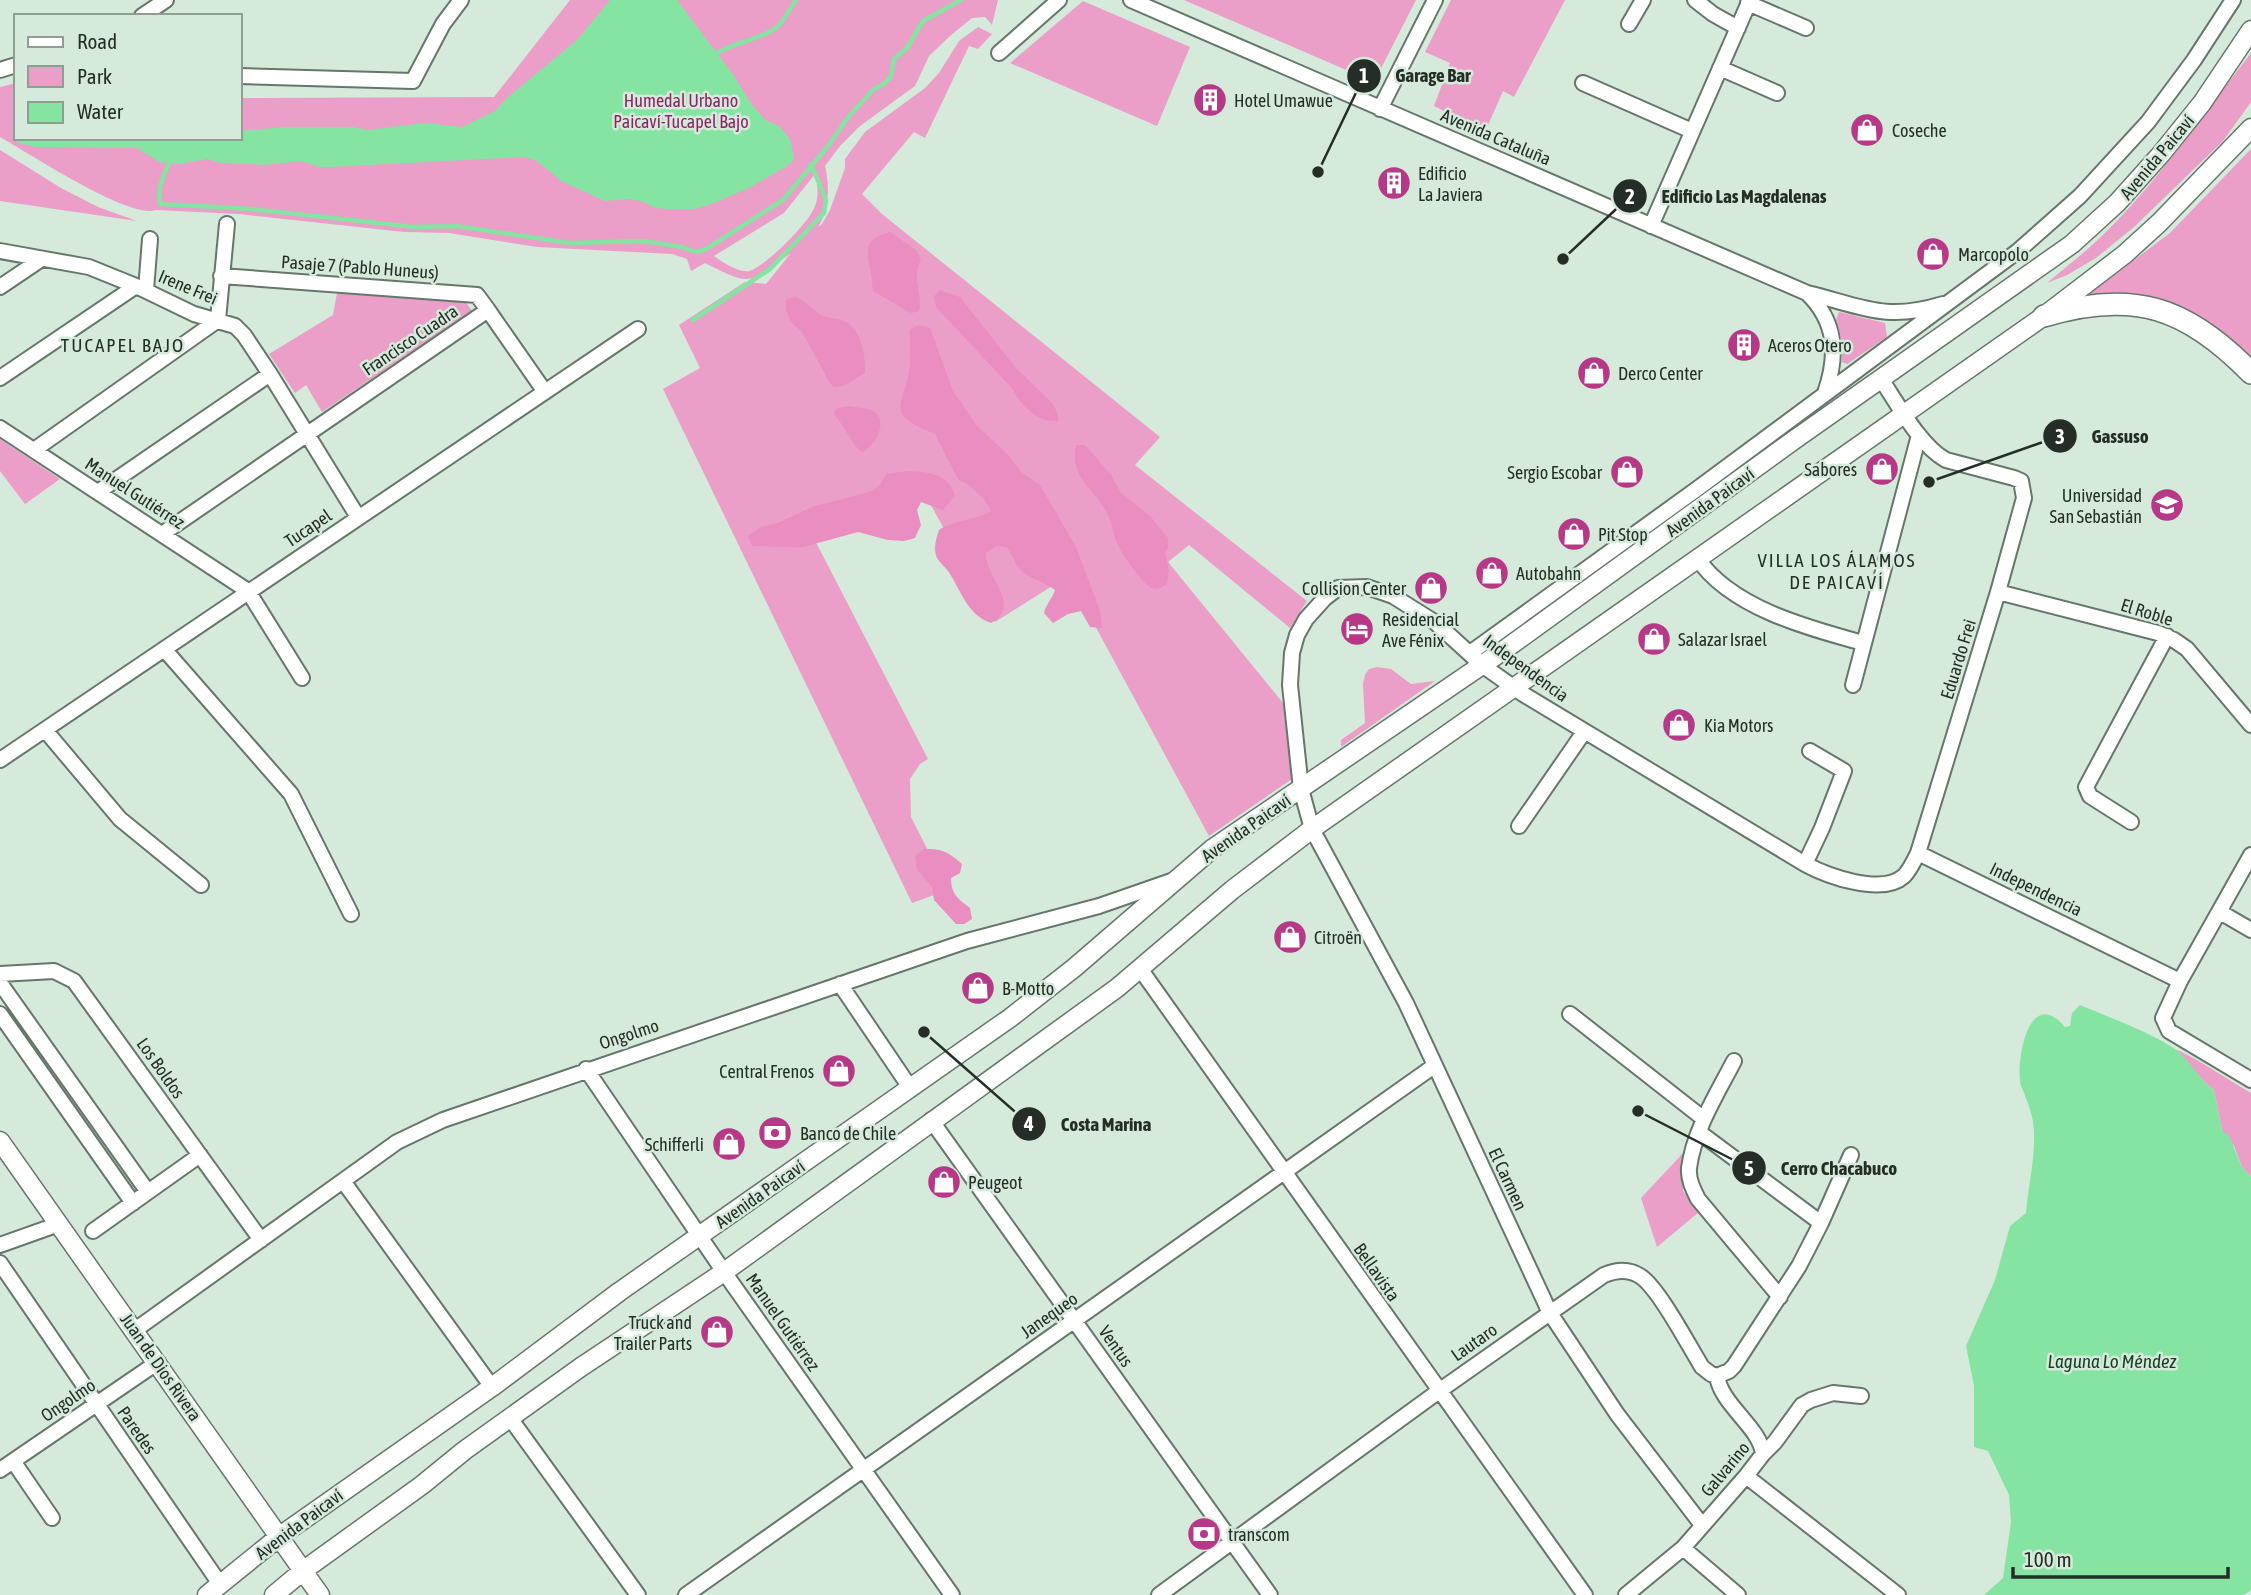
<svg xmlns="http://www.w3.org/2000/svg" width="2251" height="1595" viewBox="0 0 2251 1595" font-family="'Asap Condensed',sans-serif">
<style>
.green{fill:#eb9ec7;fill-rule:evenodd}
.forest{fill:#ea8dc0}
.water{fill:#86e4a3}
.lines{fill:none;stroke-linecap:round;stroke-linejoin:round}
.stream{stroke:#86e4a3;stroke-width:4.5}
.minor-casing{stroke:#657769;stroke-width:18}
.major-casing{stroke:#657769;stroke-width:21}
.highway-casing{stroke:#657769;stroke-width:24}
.minor{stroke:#fff;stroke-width:14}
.major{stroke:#fff;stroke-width:18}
.highway{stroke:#fff;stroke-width:21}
.labels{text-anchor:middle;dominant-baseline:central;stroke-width:5;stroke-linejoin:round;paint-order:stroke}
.park-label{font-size:18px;fill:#8f2367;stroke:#d5eada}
.poi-label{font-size:18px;fill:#252d27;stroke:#d5eada;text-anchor:start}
.street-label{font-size:18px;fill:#252d27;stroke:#d5eada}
.neighbourhood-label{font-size:19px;letter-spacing:2px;fill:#252d27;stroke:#d5eada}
.water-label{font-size:19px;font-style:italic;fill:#163d23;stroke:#d5eada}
.leader{fill:none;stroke:#252d27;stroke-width:2.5}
.callout-dot{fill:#252d27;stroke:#d5eada;stroke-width:2.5}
.mark-label{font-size:21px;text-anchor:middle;font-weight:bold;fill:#fff}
.callout-label{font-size:19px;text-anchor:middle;font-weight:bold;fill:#252d27;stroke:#d5eada;stroke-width:5;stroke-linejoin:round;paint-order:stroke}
</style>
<rect width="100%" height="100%" fill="#d5eada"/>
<path class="green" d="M570,0H998L992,25L985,17L972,18L950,36L929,56L915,86L860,126L840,146L825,166C830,187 829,209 818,227L822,224L830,210L845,168V159L865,132L925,88L939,73L959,41L978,27L992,34L978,49L969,46L925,138L914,132L862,194L882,214L1160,437L1135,465L1307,601L1290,628L1189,545L1168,562L1283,703L1292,779L1209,836L1068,576L995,622L926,496L808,527L928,759L920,764L910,779L911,817L948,890L912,903L663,389L700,368L679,325L745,282L766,284L791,253C749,283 754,288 705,263L691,271L687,259L672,254L537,247L449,233L404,232L238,214L156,210C130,220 27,152 0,137V87L16,83V138H240V98L494,97ZM815,174C818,184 819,196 815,206C810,222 765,267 749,271C739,273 722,262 714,256L784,213Z
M1184,0H1416L1374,82Z
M1451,0H1565L1514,97L1503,91L1485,132L1434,106L1450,63L1425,52Z
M1083,1L1190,47L1157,126L1010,63Z
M2251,53V102L2223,141L2134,227L2096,258L2067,275L2047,283C2061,271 2075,260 2089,248C2152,191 2200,119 2251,53Z
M2251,149V358L2209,328L2085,297L2170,233Z
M0,150L61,188L98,207L137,221L0,201Z
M337,293L465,301L472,311L322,412L306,385L295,393L269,354L333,315Z
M1839,312L1885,323L1887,337L1847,364L1842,362V341L1836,320Z
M0,439L60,479L25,504L0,471Z
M1377,667L1391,669L1411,684L1435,681L1341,747V740L1365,723L1363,684L1365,675L1369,669Z
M2175,1049C2202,1061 2225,1078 2251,1093V1177L2242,1167L2234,1146L2222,1130L2214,1090C2199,1079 2189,1062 2175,1049Z
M1685,1151L1683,1191L1699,1212L1657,1247L1641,1198Z"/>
<path class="forest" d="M890,232L916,250L921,259C911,280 923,292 919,311L911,313L873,291C872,285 872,279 871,273C866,251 864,239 890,232Z
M939,290L960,297L1015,367L1053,404L1058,415V421C1036,423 1021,404 1011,387L936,307L934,297Z
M796,297C806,302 811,307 819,314C826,319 838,317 846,322C861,330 866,357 865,373L843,386L834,387L830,383L802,332L791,322L786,310V299Z
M918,325L930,328L953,391L977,426L1007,454L1021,472L1040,485L1076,547L1100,611L1102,628L1090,627L1081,611L1068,614L1053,623L1044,613C1046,604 1052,599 1055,590C1045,582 1033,580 1023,572C1015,566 1013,555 1007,547L997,546L986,553C985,578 1023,604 991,623C967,615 961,590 948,571C945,567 940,563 937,558C933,549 936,539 939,530C955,519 976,521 991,511L984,499L969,485L958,479L935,434C880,412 906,406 910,364C911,353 909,341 910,330Z
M848,406C855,407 865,408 871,410C891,419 875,446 862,452C849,442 846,426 834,415L836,409Z
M1076,445H1085L1111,475L1121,493L1150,516L1168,538V548L1165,553L1169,570L1167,584C1162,587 1157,590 1152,588C1142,584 1120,551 1116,541C1113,533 1112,523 1108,515C1095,488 1069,479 1076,445Z
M907,471C927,472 947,472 955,495L943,510L921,502L917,510L921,525L915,538L904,541L888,540L858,532L803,547L752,546L748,536L761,527L778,523L812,507L873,491L880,485L886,474Z
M925,849C942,848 950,853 962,864L960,873L951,878C951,894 958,899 970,908L972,919L964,924H956L934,900L932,887L917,870L915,856Z"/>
<path class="water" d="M610,0H677L734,76L750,102L765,120L779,126L790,139L794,159L787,166L749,188L714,203L695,209H668L655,208L644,202L630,199L605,201L561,181L537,161L524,157L330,167H319L301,161L265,165L221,163L207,159L179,164L159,162L137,148L36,147L18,143L17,138H240V131L286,127H353L368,130L424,123L462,127L495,111L507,98L578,39Z
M2080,1005C2106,1016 2155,1034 2176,1050C2192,1062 2198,1079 2214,1090L2222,1130L2229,1136L2242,1167L2251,1177V1590L2244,1595H1984L2003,1578L2011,1522L2009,1495L1988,1451L1974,1447V1386L1966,1346L1995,1280L2010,1226L2026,1213C2028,1187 2035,1160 2034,1133C2034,1121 2030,1107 2025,1096C2024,1091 2020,1086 2020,1081C2017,1055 2030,986 2065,1027L2070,1026L2072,1013Z"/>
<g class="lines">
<path class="stream" d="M714,55C733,42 757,41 776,28C784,22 790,8 796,0
M171,160C164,173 156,190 160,204L252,209L414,227L456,226L570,243L643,241L682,247L696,252L706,249L783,200L828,146L849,116L874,89L884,84L891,76L894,59L907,48L923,21L961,0
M693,320L770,269L824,213L826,200L811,164"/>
<g class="minor-casing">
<path id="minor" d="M1131,0L1807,293C1862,306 1884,322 1943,304
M1695,0L1713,14L1738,28
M1748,3L1806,28
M142,16L166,0
M1629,24L1643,0
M999,53L1059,0
M1720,68L1777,93
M0,70L16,65
M240,76L413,81L443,24L461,0
M1583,83L1692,131
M1380,109L1435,0
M1651,226L1750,0
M0,251L89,267L136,286L194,314L235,326L244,335L270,374L358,517
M221,276L477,295L488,310
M0,287L40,260
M146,290L150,239
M1807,293C1837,322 1838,356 1825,393
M0,378L136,286
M0,428L248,591L302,678
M34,450L218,320L227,224
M98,492L270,374
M162,534L488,310L545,392
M1697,558C1731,608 1808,628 1863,643
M1998,592L2158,633L2174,640L2187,649L2251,725
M164,649L291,794L351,914
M1470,653L1697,489L2018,251L2080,196L2148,122L2194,60L2233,0
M1853,685L1919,435
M45,730L120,819L201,885
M0,760L638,329
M2131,822L2090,796L2086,787L2167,636
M1519,826L1584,732
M1918,853L2180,981
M2251,855L2180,981L2163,1018L2169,1031L2251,1080
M1805,864L1822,828L1844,771L1810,751
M2220,912L2251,930
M1141,970L1585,1595
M0,974L54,971L74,981L261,1240
M0,983L148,1192
M840,984L911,1089
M0,1014L133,1203
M1570,1014L1704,1119
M1734,1061C1717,1094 1694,1130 1689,1168C1688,1179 1693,1189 1698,1199L1780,1297
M586,1069L724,1272L952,1595
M931,1120L1270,1595
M1699,1132L1821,1223
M343,1181L492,1387
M93,1231L200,1155
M0,1245L59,1224
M0,1263L220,1584
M135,1330L397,1142L443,1120L967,941L1099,906L1171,881
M1717,1376L1729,1371L1734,1366L1799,1266L1821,1223L1851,1155
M1717,1376C1721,1405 1760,1427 1763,1454
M510,1418L638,1595
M13,1461L52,1518
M0,1470L158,1362
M1746,1476L1898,1595
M1702,1525L1617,1414L1550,1313L1406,1003L1312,829L1301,789L1290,685L1292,653L1297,635L1306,619L1325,598L1338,588L1367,587L1393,596L1436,623L1482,665L1523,694L1805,864C1827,876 1882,896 1904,876C1910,870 1914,861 1918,853L1998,592L2024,498L2021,481L2014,478L1946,460C1921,447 1897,403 1881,379
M1683,1548L1738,1595
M686,1595L1434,1066
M1159,1595L1439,1391L1604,1275C1616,1270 1629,1269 1640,1276C1658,1287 1689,1346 1702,1367L1711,1374L1717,1376
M1626,1595L1683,1548L1746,1476L1763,1454L1775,1442L1802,1405L1811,1400L1833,1393L1861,1396"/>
</g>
<g class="major-casing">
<path id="major" d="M0,1141L320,1595
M207,1595L280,1536L492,1387L619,1292L1010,1018L1074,968L1212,849L1504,650L1794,440L2072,244L2117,203L2161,154L2202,103L2251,30
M274,1595L304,1570L422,1485L465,1450L581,1367L724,1272L1117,988L1232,890L1312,829L2044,316L2125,254L2159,223L2251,128"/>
</g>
<g class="highway-casing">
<path id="highway" d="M2044,316C2133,289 2187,307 2251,373"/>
</g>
<use href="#minor" class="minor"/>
<use href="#major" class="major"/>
<use href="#highway" class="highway"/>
</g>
<defs>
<g id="building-disc" transform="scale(1.75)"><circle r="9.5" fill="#b63886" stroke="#d5eada"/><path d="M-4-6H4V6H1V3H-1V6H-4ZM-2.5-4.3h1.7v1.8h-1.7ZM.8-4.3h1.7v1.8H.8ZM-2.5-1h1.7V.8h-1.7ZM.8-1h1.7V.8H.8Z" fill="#fff"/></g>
<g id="shop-disc" transform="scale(1.75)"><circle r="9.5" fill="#b63886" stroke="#d5eada"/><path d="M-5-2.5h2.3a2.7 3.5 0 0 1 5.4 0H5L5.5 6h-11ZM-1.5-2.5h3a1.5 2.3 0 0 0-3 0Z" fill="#fff"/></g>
<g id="university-disc" transform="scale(1.75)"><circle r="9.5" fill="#b63886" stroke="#d5eada"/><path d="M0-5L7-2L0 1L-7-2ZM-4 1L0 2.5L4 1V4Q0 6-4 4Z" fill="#fff"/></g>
<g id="hotel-disc" transform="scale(1.75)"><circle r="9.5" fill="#b63886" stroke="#d5eada"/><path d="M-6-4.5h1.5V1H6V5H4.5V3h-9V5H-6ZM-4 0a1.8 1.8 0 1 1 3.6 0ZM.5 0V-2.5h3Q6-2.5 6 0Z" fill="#fff"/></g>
<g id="bank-disc" transform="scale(1.75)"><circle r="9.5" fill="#b63886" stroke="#d5eada"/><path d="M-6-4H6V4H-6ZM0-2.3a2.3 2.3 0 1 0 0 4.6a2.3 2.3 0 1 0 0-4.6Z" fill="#fff"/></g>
</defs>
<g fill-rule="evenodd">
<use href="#building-disc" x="1210" y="100"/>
<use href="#shop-disc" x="1867" y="130"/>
<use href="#building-disc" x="1394" y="183"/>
<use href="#shop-disc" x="1933" y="254"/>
<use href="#building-disc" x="1744" y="345"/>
<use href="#shop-disc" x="1594" y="373"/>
<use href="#shop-disc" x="1882" y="469"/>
<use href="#shop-disc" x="1627" y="472"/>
<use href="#university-disc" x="2167" y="505"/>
<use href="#shop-disc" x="1574" y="534"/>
<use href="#shop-disc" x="1492" y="573"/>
<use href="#shop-disc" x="1431" y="588"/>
<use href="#hotel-disc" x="1357" y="629"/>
<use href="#shop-disc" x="1654" y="639"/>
<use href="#shop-disc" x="1679" y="725"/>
<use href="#shop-disc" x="1290" y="937"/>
<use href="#shop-disc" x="978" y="988"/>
<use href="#shop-disc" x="839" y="1071"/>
<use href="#bank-disc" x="775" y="1133"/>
<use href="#shop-disc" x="729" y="1144"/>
<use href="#shop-disc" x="944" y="1182"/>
<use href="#shop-disc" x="717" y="1332"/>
<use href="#bank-disc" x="1204" y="1534"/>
</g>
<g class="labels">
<g class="park-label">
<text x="681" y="100">Humedal Urbano<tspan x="681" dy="21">Paicaví-Tucapel Bajo</tspan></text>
</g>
<g class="poi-label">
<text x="1234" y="100">Hotel Umawue</text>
<text x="1892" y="130">Coseche</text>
<text x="1418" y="173">Edificio<tspan x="1418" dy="21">La Javiera</tspan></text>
<text x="1958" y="254">Marcopolo</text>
<text x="1768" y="345">Aceros Otero</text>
<text x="1618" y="373">Derco Center</text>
<text x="1857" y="469" text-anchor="end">Sabores</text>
<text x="1602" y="472" text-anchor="end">Sergio Escobar</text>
<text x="2142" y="495" text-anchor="end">Universidad<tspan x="2142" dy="21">San Sebastián</tspan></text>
<text x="1598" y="534">Pit Stop</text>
<text x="1516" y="573">Autobahn</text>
<text x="1406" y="588" text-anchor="end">Collision Center</text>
<text x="1382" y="619">Residencial<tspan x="1382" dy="21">Ave Fénix</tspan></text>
<text x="1678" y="639">Salazar Israel</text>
<text x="1704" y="725">Kia Motors</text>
<text x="1314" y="937">Citroën</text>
<text x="1002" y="988">B-Motto</text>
<text x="814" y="1071" text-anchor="end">Central Frenos</text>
<text x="800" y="1133">Banco de Chile</text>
<text x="704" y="1144" text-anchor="end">Schifferli</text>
<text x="968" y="1182">Peugeot</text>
<text x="692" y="1322" text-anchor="end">Truck and<tspan x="692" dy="21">Trailer Parts</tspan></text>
<text x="1228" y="1534">transcom</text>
</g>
<g class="street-label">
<text transform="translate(1496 137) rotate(23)">Avenida Cataluña</text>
<text transform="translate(2157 157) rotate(-50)">Avenida Paicaví</text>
<text transform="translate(360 267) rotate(4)">Pasaje 7 (Pablo Huneus)</text>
<text transform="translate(188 287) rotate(23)">Irene Frei</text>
<text transform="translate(410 340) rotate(-34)">Francisco Cuadra</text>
<text transform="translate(135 493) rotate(33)">Manuel Gutiérrez</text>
<text transform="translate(1710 502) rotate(-36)">Avenida Paicaví</text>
<text transform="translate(308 528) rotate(-34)">Tucapel</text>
<text transform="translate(2147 612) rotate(17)">El Roble</text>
<text transform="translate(1958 659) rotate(-73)">Eduardo Frei</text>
<text transform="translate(1526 668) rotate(36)">Independencia</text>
<text transform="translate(1246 828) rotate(-35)">Avenida Paicaví</text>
<text transform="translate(2036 889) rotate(26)">Independencia</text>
<text transform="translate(629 1034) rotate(-18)">Ongolmo</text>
<text transform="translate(161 1068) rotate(55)">Los Boldos</text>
<text transform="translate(1508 1179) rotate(65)">El Carmen</text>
<text transform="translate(760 1194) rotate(-35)">Avenida Paicaví</text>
<text transform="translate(1377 1272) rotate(55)">Bellavista</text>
<text transform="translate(1049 1315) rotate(-35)">Janequeo</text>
<text transform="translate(783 1322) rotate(55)">Manuel Gutiérrez</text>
<text transform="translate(1474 1342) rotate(-35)">Lautaro</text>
<text transform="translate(1116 1346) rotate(55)">Ventus</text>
<text transform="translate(161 1367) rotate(55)">Juan de Dios Rivera</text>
<text transform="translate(68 1400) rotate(-34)">Ongolmo</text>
<text transform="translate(137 1430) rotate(55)">Paredes</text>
<text transform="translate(1725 1469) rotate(-50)">Galvarino</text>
<text transform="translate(299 1524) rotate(-37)">Avenida Paicaví</text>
</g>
<g class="neighbourhood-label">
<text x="123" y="345">TUCAPEL BAJO</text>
<text x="1837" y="560">VILLA LOS ÁLAMOS<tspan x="1837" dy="22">DE PAICAVÍ</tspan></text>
</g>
<g class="water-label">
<text x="2112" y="1361">Laguna Lo Méndez</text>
</g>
</g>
<path class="leader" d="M1318 172L1364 76M1563 259L1630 196M1929 482L2060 436M924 1032L1029 1124M1638 1111L1749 1168"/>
<g class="callout-dot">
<circle cx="1318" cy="172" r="7"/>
<circle cx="1563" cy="259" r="7"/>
<circle cx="1929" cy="482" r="7"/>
<circle cx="924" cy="1032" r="7"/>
<circle cx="1638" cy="1111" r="7"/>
<circle cx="1364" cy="76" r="18"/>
<circle cx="1630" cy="196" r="18"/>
<circle cx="2060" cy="436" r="18"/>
<circle cx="1029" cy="1124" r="18"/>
<circle cx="1749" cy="1168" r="18"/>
</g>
<g class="mark-label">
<text x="1364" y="83">1</text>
<text x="1630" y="204">2</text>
<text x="2060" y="444">3</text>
<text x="1029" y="1131">4</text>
<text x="1749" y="1176">5</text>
</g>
<g class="callout-label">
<text x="1433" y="82">Garage Bar</text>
<text x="1744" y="203">Edificio Las Magdalenas</text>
<text x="2120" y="443">Gassuso</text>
<text x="1106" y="1131">Costa Marina</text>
<text x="1839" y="1175">Cerro Chacabuco</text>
</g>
<rect x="14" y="14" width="228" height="126" fill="#d5eada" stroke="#8f9e92" stroke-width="2"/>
<rect x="28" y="37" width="35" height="10" fill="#ffffff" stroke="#8f9e92" stroke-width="2"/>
<text x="77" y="49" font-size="21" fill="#252d27">Road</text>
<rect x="28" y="66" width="35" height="21" fill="#eb9ec7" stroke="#8f9e92" stroke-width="2"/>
<text x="77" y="84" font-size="21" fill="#252d27">Park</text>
<rect x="28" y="102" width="35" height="21" fill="#86e4a3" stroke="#8f9e92" stroke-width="2"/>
<text x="77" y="119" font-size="21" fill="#252d27">Water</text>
<path d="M2013 1567v10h215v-10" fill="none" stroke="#252d27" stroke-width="3.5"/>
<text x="2024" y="1567" font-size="21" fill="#252d27" stroke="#d5eada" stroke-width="5" paint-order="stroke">100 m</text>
</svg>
